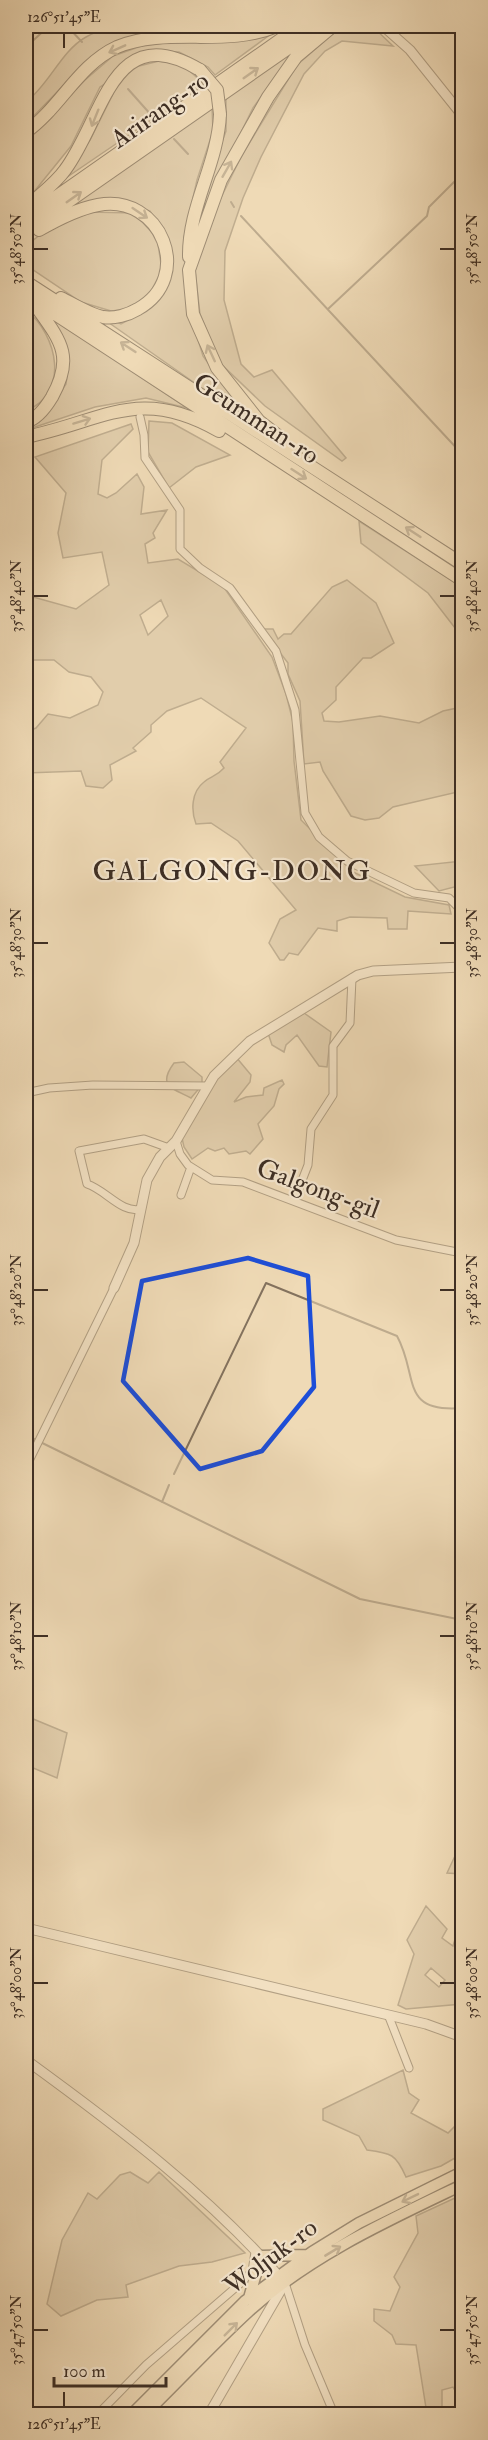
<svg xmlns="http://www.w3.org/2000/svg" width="488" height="2440" viewBox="0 0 488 2440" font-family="'IM FELL Double Pica',serif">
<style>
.green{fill:#d1bd9d;stroke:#877660;stroke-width:1.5;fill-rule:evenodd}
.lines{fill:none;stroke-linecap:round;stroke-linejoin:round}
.stream{stroke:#83725e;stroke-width:2}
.minor-casing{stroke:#6a5948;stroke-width:9}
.tertiary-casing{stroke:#6a5948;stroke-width:11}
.primary-casing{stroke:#3d2e24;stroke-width:13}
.trunk-casing{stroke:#3d2e24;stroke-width:14}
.minor{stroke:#f5e7d0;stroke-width:7}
.tertiary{stroke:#f5e7d0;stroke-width:9}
.primary{stroke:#efdab6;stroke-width:10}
.trunk{stroke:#efdab6;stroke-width:12}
.trunk-bridge-casing{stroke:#3d2e24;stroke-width:14;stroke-linecap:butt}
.trunk-bridge{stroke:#efdab6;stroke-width:12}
.oneway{stroke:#96846d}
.marked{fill:none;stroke:#1d4ed8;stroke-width:4.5;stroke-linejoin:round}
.ticks{fill:none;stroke:#3d2e24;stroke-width:2}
.labels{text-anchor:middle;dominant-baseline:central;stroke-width:4.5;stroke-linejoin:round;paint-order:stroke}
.street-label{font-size:26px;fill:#3d2e24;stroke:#f5e7d0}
.quarter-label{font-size:28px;letter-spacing:1.5px;fill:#3d2e24;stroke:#f5e7d0}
.neatline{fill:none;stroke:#3d2e24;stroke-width:2}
.ticks-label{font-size:15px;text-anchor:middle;fill:#3d2e24}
</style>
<rect width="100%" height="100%" fill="#efdab6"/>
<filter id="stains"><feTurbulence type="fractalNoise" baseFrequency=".00333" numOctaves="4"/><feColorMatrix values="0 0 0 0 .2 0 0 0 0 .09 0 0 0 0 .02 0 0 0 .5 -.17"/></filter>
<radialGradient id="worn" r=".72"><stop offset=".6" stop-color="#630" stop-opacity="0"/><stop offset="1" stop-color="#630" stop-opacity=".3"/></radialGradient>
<path class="green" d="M118,26H257L206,31L156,32L110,44L91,57L26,124V102C49,85 61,51 86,37C96,31 107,29 118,26Z
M342,26H372L393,46L342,41L325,51L304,74L261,157L243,198L225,251L224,300L241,364L254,377L272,370L346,458L342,461L265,406L220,363L200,314L195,271L209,222L242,155L297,65Z
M271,34L215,75L208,67L179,52L156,51L100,87L71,146L33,193L26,198V140L85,80L113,56L144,45Z
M295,50L253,108L207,202L192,222L226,131V98Z
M159,61L183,65L204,84L54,186L90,140L117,86L131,68Z
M212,108L213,131L197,180L184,238L187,304L203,356L239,407V414L95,313L121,324L145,311L164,293L171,259L167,237L150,211L113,198L70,206Z
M89,212L134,213L157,238L162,270L149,295L130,309L111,311L81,302L26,265V246L46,230Z
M26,310C58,335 70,393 26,411Z
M48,315L187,408L146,398L95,407L26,430V426L45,416L66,384L69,360Z
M149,421L172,423L230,455L196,467L169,488L148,452Z
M131,424L133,429L102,460L98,494L107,498L116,493L137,474L144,487L141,514L167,510L153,533L155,538L145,544L148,563L178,559L223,586L272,657L286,694L293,722L294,761L301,820L353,872L405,897L449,905L451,914L408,911L407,929H388L387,918L350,917L337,921V931L318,928L298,955L289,953L284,960H280L269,943L280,919L296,910L238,841L211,823L196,824C191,811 191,792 204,782C211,776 216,777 224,768L220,762L246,728L201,698L167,711L151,725V732L133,748L136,751L110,765L112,780L103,788L86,786L81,771L26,773V732L36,728L48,714L70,718L98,705L103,692L91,677L69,672L54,660H26V595L76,609L109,585L102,552L63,558L58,533L66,493L35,457ZM161,600L168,616L148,635L140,615Z
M359,521L462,587V637L428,593L361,543Z
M347,580L376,603L394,643L371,658H363L336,687V700L322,713L324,721L339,722L380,716L419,723L443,711L462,707V791L393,807L379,818L365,820L351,816L323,771L320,762L304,764L300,701L288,674V663L262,629H273L278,639L284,634H291L332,587Z
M462,861V885L439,891L415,866Z
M304,1013L331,1032L327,1067L319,1066L297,1035L286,1045L284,1052L272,1045L268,1033Z
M236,1057L251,1075L250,1082L234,1102L246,1097L263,1095L264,1088L282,1080L284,1084L279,1089L274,1106L258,1124L263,1139L250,1154L246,1151L229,1154L224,1148L215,1151L208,1148L192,1159L184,1147L182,1138L217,1078Z
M184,1062L202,1077V1085L191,1098C172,1088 157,1086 174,1063Z
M26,1716L67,1733L57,1778L26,1765Z
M462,1841V1874L447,1873Z
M426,1906L447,1929L442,1938L453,1946L462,1916V2004L406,2009L398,2005L414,1954L407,1940ZM431,1968L445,1980L439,1987L425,1975Z
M403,2070L409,2093L419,2100L411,2113L448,2133L462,2119V2154L441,2166L406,2177C396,2154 391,2153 367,2150L359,2136L323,2120V2109Z
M130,2172L148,2183L159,2172L245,2253L212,2262L179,2266L126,2285L128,2297L97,2300L61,2316L47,2304L62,2240L88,2193L97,2199L120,2175Z
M457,2197L462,2213V2355L457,2359L462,2368V2402L453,2387L442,2390V2414H427L416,2345L396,2344L392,2335L374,2321V2309L390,2311L400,2287L394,2277L418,2233L416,2216Z"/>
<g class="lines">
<path class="stream" d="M67,26L82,42
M26,28L28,26
M26,47L49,26
M128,89L152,116
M174,139L188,154
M231,202L234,207
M241,216L462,454
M328,309L427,216L429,207L462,174
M26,1435L360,1599L462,1620
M174,1474L266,1283L397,1336C419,1376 399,1413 462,1408
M162,1502L169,1485"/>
<g class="minor-casing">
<path id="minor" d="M140,417L144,435L145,458L180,510V549L200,568L230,588L276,651L295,710L305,813L319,837L347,861L414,893L449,898L462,911
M26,1093L49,1088L93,1085L208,1086
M176,1141L180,1154L188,1165L212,1180L243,1182L396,1240L462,1253
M181,1195L191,1167
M294,1201L308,1165L311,1129L333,1095V1046L350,1023L352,978
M141,1209C122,1214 106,1190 87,1184L79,1151L144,1139L169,1148
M26,1467L114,1288
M389,2017L409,2068
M285,2283L305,2345L334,2414
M98,2414L146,2365L242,2282L252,2271L255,2252"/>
</g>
<g class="tertiary-casing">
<path id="tertiary" d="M383,26L410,50L462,115
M114,1288L134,1243L147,1180L160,1157L176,1141L214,1076L250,1041L358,975L373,971L462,967
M26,1928L426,2024L462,2037
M26,2060C118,2127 210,2196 285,2283L209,2414"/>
</g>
<g class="primary-casing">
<path id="primary" d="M249,2298L261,2256L307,2255
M132,2414L245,2301L312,2252L359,2223L462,2172
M145,2414C180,2380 213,2344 249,2311C311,2255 389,2220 462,2185"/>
</g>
<g class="trunk-casing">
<path id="trunk" d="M26,132C60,108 78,65 117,47C167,26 226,48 277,26
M26,208C38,196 55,184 65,170C104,118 112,17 200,70
M26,218L300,26
M39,230C58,219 77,209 98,205C161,193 195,277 138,309C128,315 114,319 103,317C89,314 73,304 61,298
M26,231L320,26
M189,257C188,207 218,164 220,114
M26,282L462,564
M26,295L462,580
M26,422C37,419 46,407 52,397C75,356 60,340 35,305
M26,437C104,421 139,385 219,431
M281,438L259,421L217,368L193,314L189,270L221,180L268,97L296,57L333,26"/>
</g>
<use href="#minor" class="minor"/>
<use href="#tertiary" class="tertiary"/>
<use href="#primary" class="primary"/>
<use href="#trunk" class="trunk"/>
<g class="trunk-bridge-casing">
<path id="trunk-bridge" d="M200,70L217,90L220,114"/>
</g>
<use href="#trunk-bridge" class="trunk-bridge"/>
</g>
<defs><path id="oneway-shaft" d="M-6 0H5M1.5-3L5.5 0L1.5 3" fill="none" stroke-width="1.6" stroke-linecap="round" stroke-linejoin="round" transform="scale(1.5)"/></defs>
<g class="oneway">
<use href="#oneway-shaft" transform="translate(117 49) rotate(156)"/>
<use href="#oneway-shaft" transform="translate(251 73) rotate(-35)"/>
<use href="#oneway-shaft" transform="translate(95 118) rotate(112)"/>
<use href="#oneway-shaft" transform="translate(227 169) rotate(-60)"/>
<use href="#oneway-shaft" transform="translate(74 197) rotate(-35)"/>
<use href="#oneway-shaft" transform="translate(140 213) rotate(34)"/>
<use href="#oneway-shaft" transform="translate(128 347) rotate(-147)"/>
<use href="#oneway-shaft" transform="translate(211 353) rotate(-115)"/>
<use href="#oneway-shaft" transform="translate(82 421) rotate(-17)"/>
<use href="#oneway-shaft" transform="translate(299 474) rotate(33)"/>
<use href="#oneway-shaft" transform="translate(413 532) rotate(-147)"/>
<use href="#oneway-shaft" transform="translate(410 2198) rotate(154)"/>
<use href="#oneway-shaft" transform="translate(333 2251) rotate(-31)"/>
<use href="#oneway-shaft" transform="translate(231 2329) rotate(-45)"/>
</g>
<path d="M0 0H488V2440H0ZM248,1258L308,1276L314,1387L262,1451L200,1469L123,1381L142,1281Z" fill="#efdab6" fill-opacity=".55" fill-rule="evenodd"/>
<path class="marked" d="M248,1258L308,1276L314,1387L262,1451L200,1469L123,1381L142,1281Z"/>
<path class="ticks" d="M64,33V48M33,249H48M440,249H455M33,596H48M440,596H455M33,943H48M440,943H455M33,1290H48M440,1290H455M33,1636H48M440,1636H455M33,1983H48M440,1983H455M33,2330H48M440,2330H455M64,2392V2407"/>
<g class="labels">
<g class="street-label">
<text transform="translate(160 110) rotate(-35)">Arirang-ro</text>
<text transform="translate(256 419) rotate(33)">Geumman-ro</text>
<text transform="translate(318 1189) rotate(20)">Galgong-gil</text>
<text transform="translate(271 2257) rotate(-37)">Woljuk-ro</text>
</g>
<g class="quarter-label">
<text x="232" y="871">GALGONG-DONG</text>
</g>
</g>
<rect width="488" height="2440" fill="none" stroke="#efdab6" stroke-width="66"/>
<path d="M54 2377v9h112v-9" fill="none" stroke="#3d2e24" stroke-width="3"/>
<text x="63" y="2377" font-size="18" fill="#3d2e24" stroke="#f5e7d0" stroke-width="4.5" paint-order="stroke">100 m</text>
<rect x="33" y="33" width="422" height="2374" class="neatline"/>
<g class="ticks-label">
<text x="64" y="22">126°51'45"E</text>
<text transform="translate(16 249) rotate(-90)" y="5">35°48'50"N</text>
<text transform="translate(472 249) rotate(-90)" y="5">35°48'50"N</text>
<text transform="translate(16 596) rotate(-90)" y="5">35°48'40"N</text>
<text transform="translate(472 596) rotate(-90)" y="5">35°48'40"N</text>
<text transform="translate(16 943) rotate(-90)" y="5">35°48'30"N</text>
<text transform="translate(472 943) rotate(-90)" y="5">35°48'30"N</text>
<text transform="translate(16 1290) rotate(-90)" y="5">35°48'20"N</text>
<text transform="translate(472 1290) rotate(-90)" y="5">35°48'20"N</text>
<text transform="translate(16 1636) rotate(-90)" y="5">35°48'10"N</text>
<text transform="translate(472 1636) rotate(-90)" y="5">35°48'10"N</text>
<text transform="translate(16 1983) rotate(-90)" y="5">35°48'00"N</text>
<text transform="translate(472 1983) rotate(-90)" y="5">35°48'00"N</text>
<text transform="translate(16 2330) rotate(-90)" y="5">35°47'50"N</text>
<text transform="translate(472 2330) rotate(-90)" y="5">35°47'50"N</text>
<text x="64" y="2429">126°51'45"E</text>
</g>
<rect width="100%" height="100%" filter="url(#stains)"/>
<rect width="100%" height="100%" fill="url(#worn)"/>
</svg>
